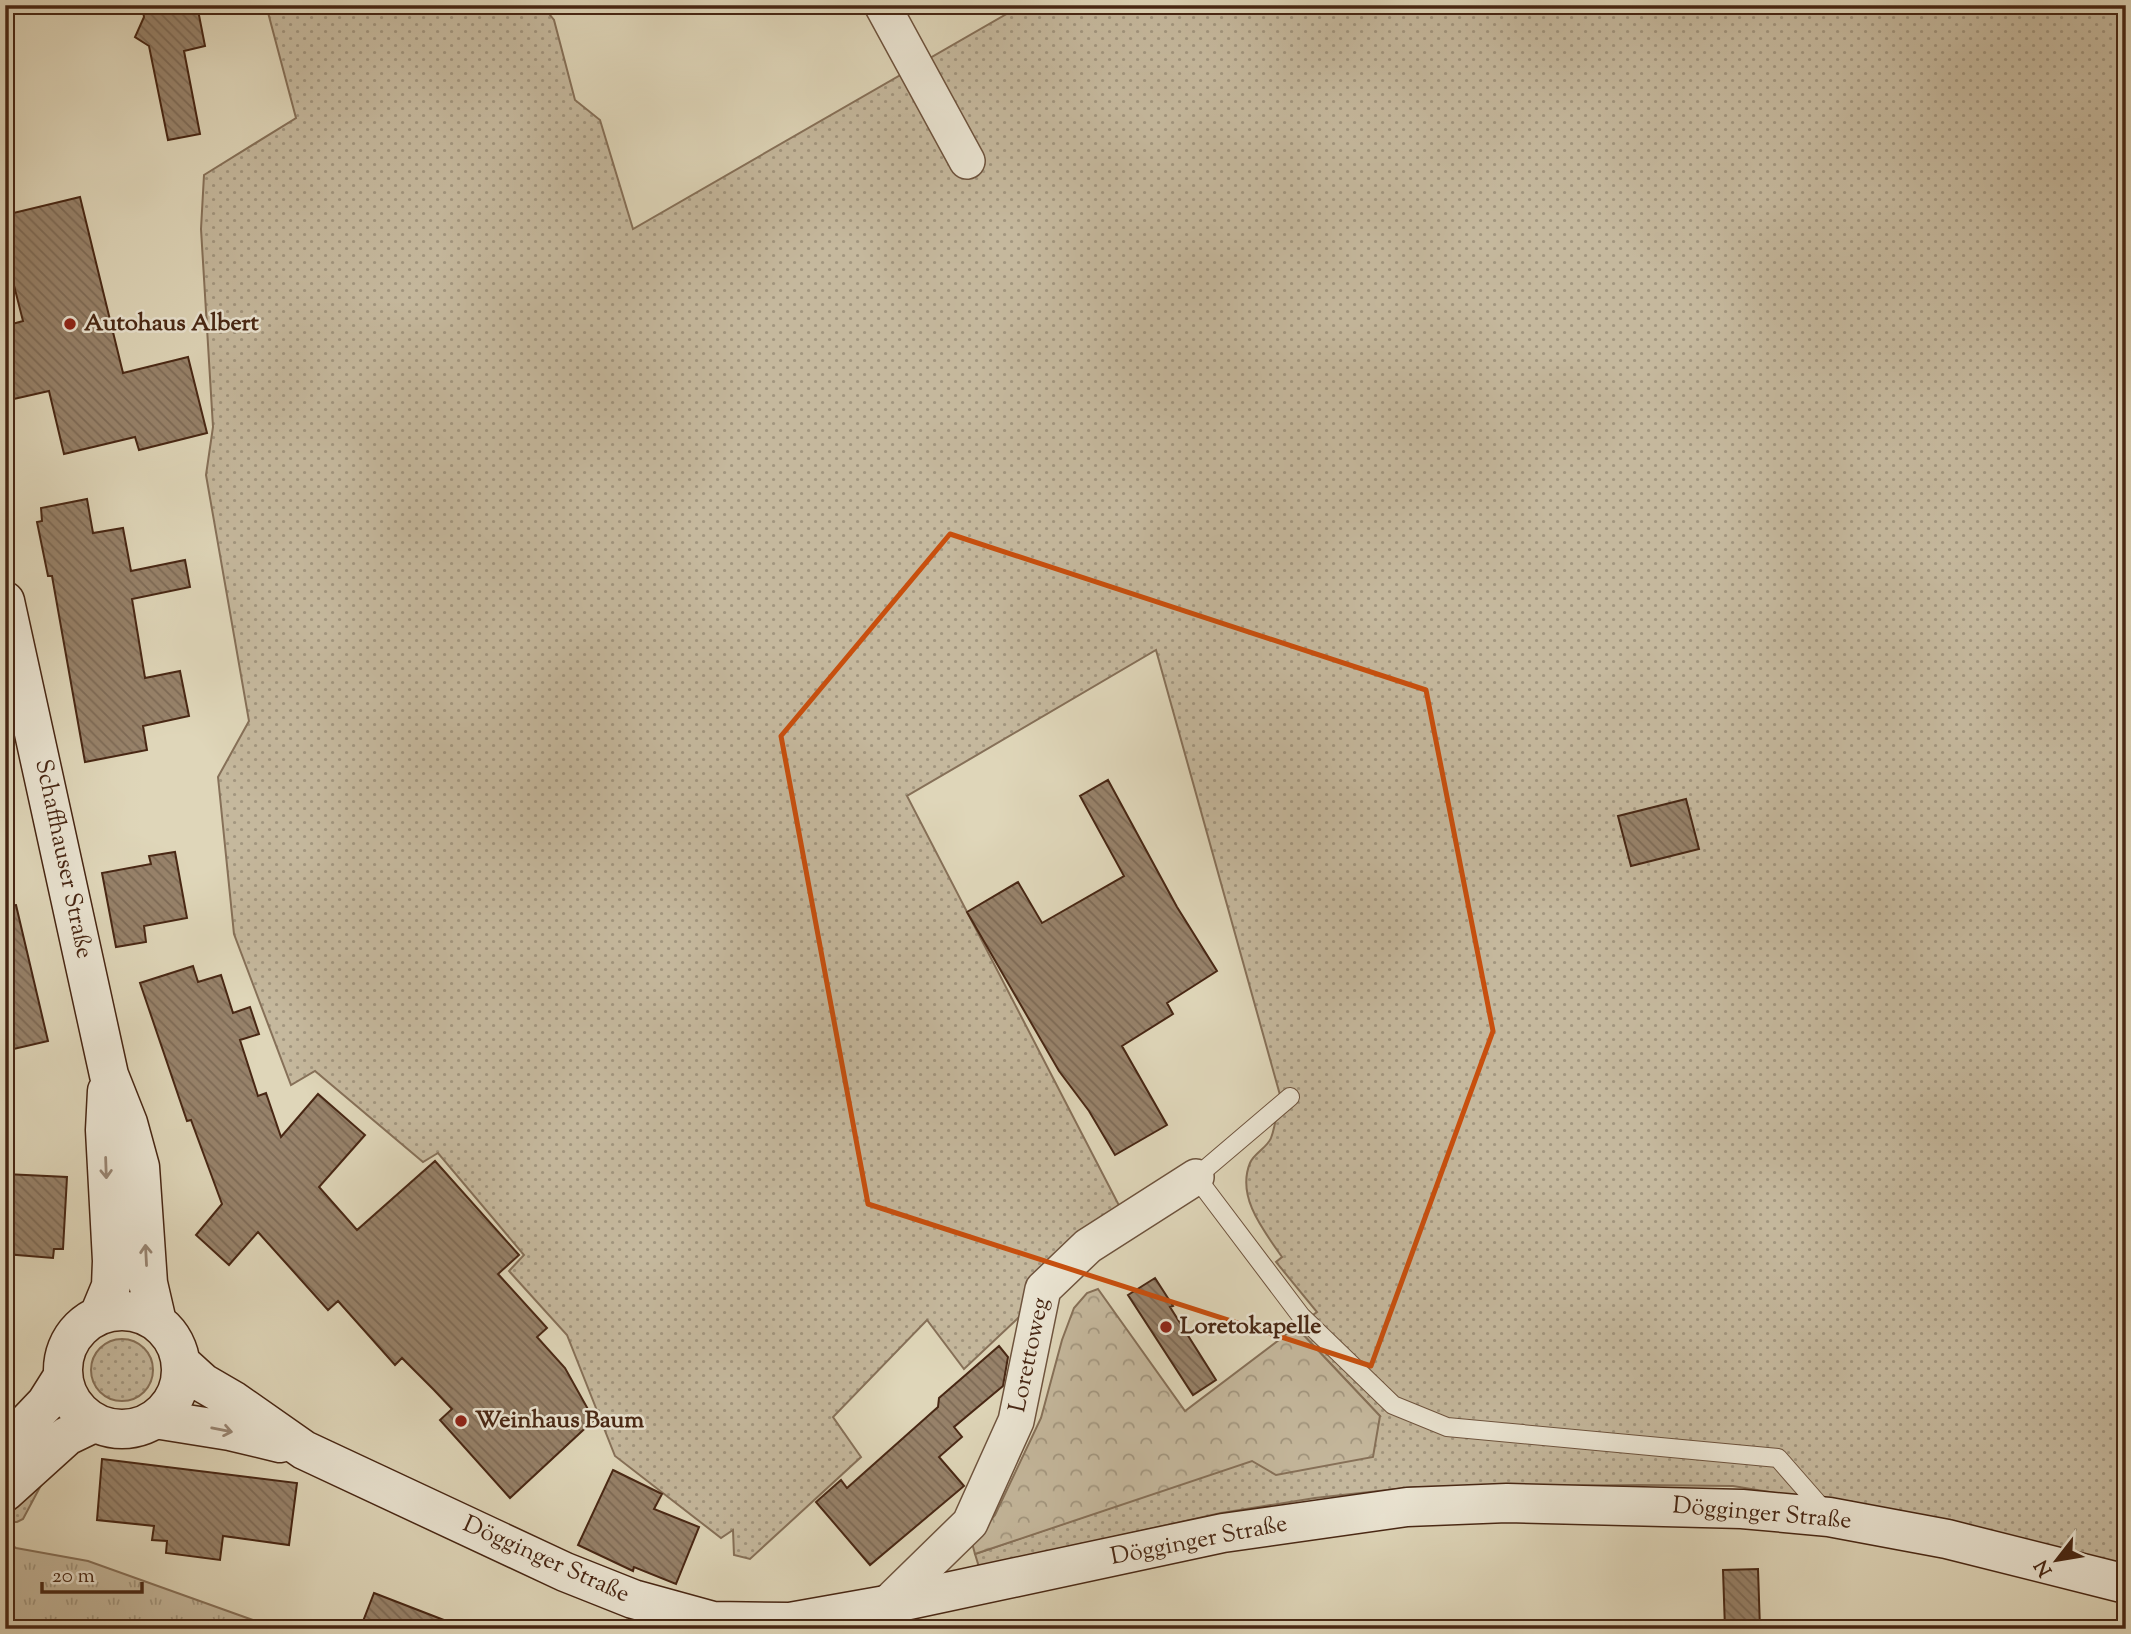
<svg xmlns="http://www.w3.org/2000/svg" width="2131" height="1634" viewBox="0 0 2131 1634" font-family="'Sorts Mill Goudy',serif">
<style>
.grass{fill:url(#grass-dots);stroke:#867058;stroke-width:2}
.forest{fill:url(#forest-crowns);stroke:#867058;stroke-width:2}
.park{fill:url(#park-tufts);stroke:#867058;stroke-width:2}
.building{fill:url(#building-back-hatch);stroke:#482714;stroke-width:2}
.lines{fill:none;stroke-linecap:round;stroke-linejoin:round}
.service-casing{stroke:#6e533d;stroke-width:20}
.minor-casing{stroke:#6e533d;stroke-width:38}
.secondary-casing{stroke:#482714;stroke-width:41}
.service{stroke:#eae4d2;stroke-width:18}
.minor{stroke:#eae4d2;stroke-width:35}
.secondary{stroke:#eae4d2;stroke-width:38}
.oneway{stroke:#998673}
.marked{fill:none;stroke:#c84f0e;stroke-width:5;stroke-linejoin:round}
.poi-dot{fill:#8f2418;stroke:#eae4d2;stroke-width:2.5}
.labels{text-anchor:middle;dominant-baseline:central;stroke-width:5;stroke-linejoin:round;paint-order:stroke}
.poi-label{font-size:24px;font-weight:bold;fill:#482714;stroke:#eae4d2;text-anchor:start}
.street-label{font-size:24px;fill:#482714;stroke:#eae4d2}
</style>
<defs>
<pattern id="grass-dots" width="8" height="8" patternUnits="userSpaceOnUse" patternTransform="scale(1.75)"><rect width="8" height="8" fill="#c5b89d"/><path d="M2 2h.1M6 6h.1" fill="none" stroke="#a2967f" stroke-width="1.8" stroke-linecap="round"/></pattern>
<pattern id="forest-crowns" width="20" height="18" patternUnits="userSpaceOnUse" patternTransform="scale(1.75)"><rect width="20" height="18" fill="#c5b89d"/><path d="M2 6a3 3 0 1 1 6 0M12 15a3 3 0 1 1 6 0" fill="none" stroke="#a2967f"/></pattern>
<pattern id="park-tufts" width="24" height="20" patternUnits="userSpaceOnUse" patternTransform="scale(1.75)"><rect width="24" height="20" fill="#c5b89d"/><path d="M3 7l-1-3M5 7V3M7 7l1-3M15 17l-1-3M17 17v-4M19 17l1-3" fill="none" stroke="#a2967f"/></pattern>
<pattern id="building-back-hatch" width="6" height="6" patternUnits="userSpaceOnUse" patternTransform="scale(1.75)"><rect width="6" height="6" fill="#97826a"/><path d="M-1 5l2 2M0 0l6 6M5-1l2 2" fill="none" stroke="#7d6a56"/></pattern>
</defs>
<rect width="100%" height="100%" fill="#dfd6b9"/>
<filter id="stains"><feTurbulence type="fractalNoise" baseFrequency=".00286" numOctaves="4"/><feColorMatrix values="0 0 0 0 .2 0 0 0 0 .09 0 0 0 0 .02 0 0 0 .5 -.17"/></filter>
<radialGradient id="worn" r=".72"><stop offset=".6" stop-color="#630" stop-opacity="0"/><stop offset="1" stop-color="#630" stop-opacity=".3"/></radialGradient>
<path class="grass" d="M266,5H542L554,20L575,100L600,120L633,229L1022,5H2126V1567L1835,1503L1733,1486L1640,1485L1415,1487L1315,1498L1221,1513L979,1567L975,1554L1380,1416L1296,1327L1317,1312L1276,1262L1282,1257C1264,1231 1236,1197 1250,1163C1254,1153 1267,1148 1271,1138C1276,1125 1277,1109 1280,1095L1156,650L907,796L1125,1217L964,1369L927,1320L833,1417L861,1457L750,1559L734,1555L733,1530L721,1538L615,1456L567,1335L509,1271L524,1255L438,1153L423,1162L315,1071L291,1085L234,934L218,777L249,721L206,475L213,427L201,229L204,175L296,118Z
M91 1370a31 31 0 1 1 62 0a31 31 0 1 1-62 0Z
M48,1472L23,1519L17,1522H5V1507Z"/>
<path class="forest" d="M1098,1289L1185,1411L1296,1327L1380,1416L1373,1457L1276,1475L1252,1461L975,1554L972,1543L995,1515L1041,1418L1062,1340L1074,1308L1087,1293Z"/>
<path class="park" d="M5,1542L16,1548L88,1561L278,1629H24L5,1615Z"/>
<path class="building" d="M142,5H197L205,46L184,51L200,134L168,140L149,46L135,37L144,17Z
M80,197L123,373L188,357L207,433L139,450L135,437L64,454L49,391L5,401V326L23,321L5,250V215Z
M87,499L93,533L123,528L131,571L185,560L190,587L132,599L145,678L180,671L189,716L143,726L147,750L85,762L52,576H48L37,522L42,521L41,508Z
M1108,780L1177,907L1217,971L1167,1003L1173,1014L1122,1046L1167,1125L1115,1155L1089,1111L1059,1071L967,912L1018,882L1042,923L1124,876L1080,796Z
M1686,799L1699,849L1631,866L1618,816Z
M175,852L187,918L144,926L146,942L116,947L102,873L151,864L149,856Z
M16,905L48,1041L5,1051V906Z
M193,966L198,982L221,975L233,1013L250,1007L259,1034L240,1040L258,1096L266,1093L281,1137L318,1094L365,1135L319,1187L357,1230L435,1161L519,1255L498,1274L547,1328L537,1337L565,1368L594,1420L510,1498L440,1420L452,1409L434,1390L402,1358L395,1365L338,1301L328,1310L258,1232L229,1265L196,1235L222,1204L191,1120L187,1121L140,983Z
M5,1174L67,1177L63,1249H54L53,1258L5,1254Z
M1155,1278L1173,1306L1170,1307L1216,1380L1193,1395L1128,1295Z
M999,1346L1008,1357L1003,1386L954,1427L962,1437L939,1457L964,1486L870,1565L816,1502L841,1480L847,1488L938,1407L939,1398Z
M102,1459L297,1483L289,1545L223,1536L220,1560L166,1553L167,1541L152,1540L154,1526L97,1520Z
M613,1470L662,1494L654,1509L699,1527L676,1584L634,1567L633,1571L578,1545Z
M1758,1569L1760,1629H1725L1723,1570Z
M374,1593L462,1627V1629H360Z"/>
<g class="lines">
<g class="service-casing">
<path id="service" d="M1290,1097L1196,1177L1301,1316L1393,1405L1447,1427L1778,1458L1827,1514"/>
</g>
<g class="minor-casing">
<path id="minor" d="M882,5L967,161
M886,1605L970,1523L1016,1421L1043,1289L1088,1246L1196,1177"/>
</g>
<g class="secondary-casing">
<path id="secondary" d="M5,601L109,1075L128,1123L140,1167L148,1283L157,1322
M63 1370a59 59 0 1 1 118 0a59 59 0 1 1-118 0Z
M99,1315L111,1286L112,1261L105,1130L107,1091
M181,1363L203,1383L234,1401L304,1450L565,1572L633,1599L713,1621L790,1622L886,1605L1223,1533L1407,1507L1507,1503L1742,1509L1829,1517L1947,1539L2126,1584
M155,1419L230,1431L280,1443
M5,1446L46,1403L63,1376
M5,1492L67,1436L94,1423"/>
</g>
<use href="#service" class="service"/>
<use href="#minor" class="minor"/>
<use href="#secondary" class="secondary"/>
</g>
<defs><path id="oneway-shaft" d="M-6 0H5M1.5-3L5.5 0L1.5 3" fill="none" stroke-width="1.6" stroke-linecap="round" stroke-linejoin="round" transform="scale(1.75)"/></defs>
<g class="oneway">
<use href="#oneway-shaft" transform="translate(106 1168) rotate(88)"/>
<use href="#oneway-shaft" transform="translate(146 1255) rotate(-93)"/>
<use href="#oneway-shaft" transform="translate(222 1430) rotate(11)"/>
</g>
<path class="marked" d="M950,534L1426,690L1493,1031L1371,1366L868,1204L781,736Z"/>
<g class="poi-dot">
<circle cx="70" cy="324" r="7"/>
<circle cx="1166" cy="1327" r="7"/>
<circle cx="461" cy="1421" r="7"/>
</g>
<g class="labels">
<g class="poi-label">
<text x="84" y="324">Autohaus Albert</text>
<text x="1180" y="1327">Loretokapelle</text>
<text x="475" y="1421">Weinhaus Baum</text>
</g>
<g class="street-label">
<text transform="translate(63 859) rotate(78)">Schaffhauser Straße</text>
<text transform="translate(1030 1355) rotate(-78)">Lorettoweg</text>
<text transform="translate(1762 1514) rotate(5)">Dögginger Straße</text>
<text transform="translate(1199 1541) rotate(-11)">Dögginger Straße</text>
<text transform="translate(546 1560) rotate(24)">Dögginger Straße</text>
</g>
</g>
<rect width="2131" height="1634" fill="none" stroke="#dfd6b9" stroke-width="28"/>
<rect x="7" y="7" width="2117" height="1620" fill="none" stroke="#482714" stroke-width="3.5"/>
<rect x="14" y="14" width="2103" height="1606" fill="none" stroke="#482714" stroke-width="2"/>
<g transform="translate(2057 1560) rotate(239)" stroke="#eae4d2" stroke-width="5" paint-order="stroke">
<path d="M0-5L12 26L0 18L-12 26Z" fill="#482714"/>
<text y="-10" font-size="19" font-weight="bold" text-anchor="middle" fill="#482714">N</text>
</g>
<path d="M42 1582v10h100v-10" fill="none" stroke="#482714" stroke-width="3.5"/>
<text x="52" y="1582" font-size="21" fill="#482714" stroke="#eae4d2" stroke-width="5" paint-order="stroke">20 m</text>
<rect width="100%" height="100%" filter="url(#stains)"/>
<rect width="100%" height="100%" fill="url(#worn)"/>
</svg>
